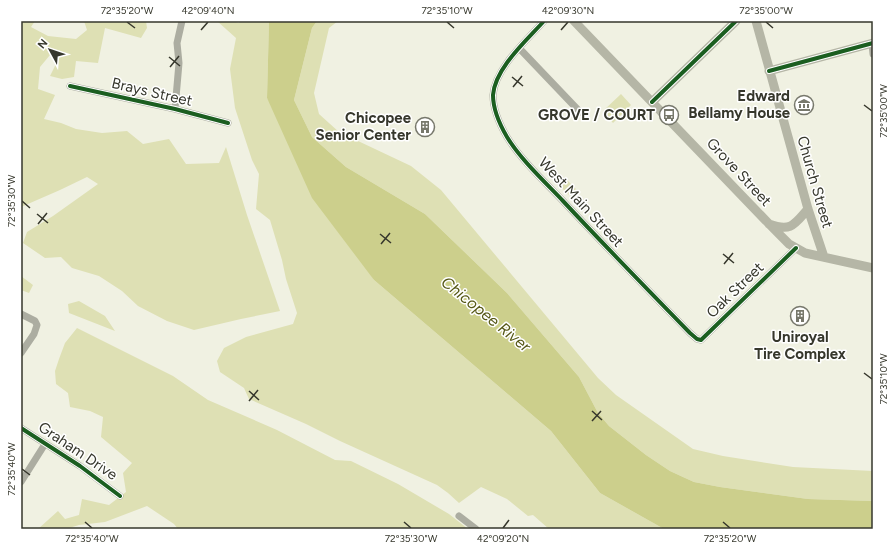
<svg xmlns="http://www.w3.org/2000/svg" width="894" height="550" viewBox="0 0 894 550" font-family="Figtree,sans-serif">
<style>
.green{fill:#dee0b4}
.water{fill:#cccf8c}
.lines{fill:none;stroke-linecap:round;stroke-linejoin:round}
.street{stroke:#acada1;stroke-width:7}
.secondary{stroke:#b5b6a6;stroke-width:9}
.cycleway-casing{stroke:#fff;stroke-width:6}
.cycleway{stroke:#1b5e20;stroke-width:4}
.ticks{fill:none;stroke:#36372c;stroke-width:1.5}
.labels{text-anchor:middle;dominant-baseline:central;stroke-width:3;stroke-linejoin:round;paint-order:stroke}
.street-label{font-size:15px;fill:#36372c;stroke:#fff}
.poi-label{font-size:15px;font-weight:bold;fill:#36372c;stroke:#fff;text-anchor:end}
.water-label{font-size:16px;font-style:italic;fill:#565816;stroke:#fff}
.neatline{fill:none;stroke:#36372c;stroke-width:1.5}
.ticks-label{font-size:10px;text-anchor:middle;fill:#36372c}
</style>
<rect width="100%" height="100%" fill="#f0f1e2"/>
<path class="green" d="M21,21H35L31,27L48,36L76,39L87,30L84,21H146L147,28L141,38L105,28L98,63L76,61L74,77L62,79L50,76L59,58L50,55L40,67L38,89L55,95L44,119L61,123L76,129L102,133L127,131L143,144L169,139L186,164L219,163L226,147L247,215L280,311L241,319L194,330L167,321L138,306L122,291L99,276L72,268L61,257L45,258L23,243L27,232L53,216L98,184L87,177L60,190L21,207Z
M217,21H232L239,23L240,21H269L267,98L374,280L551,431L600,493L664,529H549L533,515L528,516L507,499L481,487L459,503L448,493L437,485L340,441L306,424L249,399L244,388L220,372L217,361L224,348L246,337L293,324L297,313L286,279L282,260L270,220L256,209L259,174L252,160L235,108L230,69L236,38Z
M317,21H338L329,28L314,93L319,114L339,132L411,166L441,190L598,378L616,395L693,449L723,456L793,467L873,471V501L808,499L720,487L694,482L683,477L670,471L646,455L609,426L598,413L579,377L507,293L425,214L346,167L312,137L294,100L312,28Z
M621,94L631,105L613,123L603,111Z
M564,177L576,189L569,195L558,184Z
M21,276L33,285L29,293L21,290Z
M79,301L105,316L115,331L69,313L68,304Z
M77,328L173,376L208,400L277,430L335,460L351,461L398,484L449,514L468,529H178L174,524L147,506L105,522L79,525L66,529H38L58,511L65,519L79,515L82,499L109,505L126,492L123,473L132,463L101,437L103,417L90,411L70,407L68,393L56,384L55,371L59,359L65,343Z"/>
<path class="water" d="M269,21H317L312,28L294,100L312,137L346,167L425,214L507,293L579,377L598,413L609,426L646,455L670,471L683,477L694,482L720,487L808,499L873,501V529H664L600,493L551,431L374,280L312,198L267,98Z"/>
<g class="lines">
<path class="street" d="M544,21C527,40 495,68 493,95C493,109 500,125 507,137C521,160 545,182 563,201C605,246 647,289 690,333L697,339L701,340L796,248
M872,43L873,54
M519,48L580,112
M70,86L175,109L228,123
M175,109L179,63L177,43L182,21
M21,314L35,321L37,325L34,334L21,353
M21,428L80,466L120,496
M21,482L45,444
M459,516L476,529"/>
<path class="secondary" d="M574,21L773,228L789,244L805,253L873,268
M756,21L808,209L824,257
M769,71L873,43
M652,102L736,21
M769,224C791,232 794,225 808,209"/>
<g class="cycleway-casing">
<path id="cycleway" d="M544,21C527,40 495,68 493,95C493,109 500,125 507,137C521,160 545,182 563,201C605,246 647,289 690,333L697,339L701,340L796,248
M769,71L873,43
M70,86L175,109L228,123
M652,102L736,21
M21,428L80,466L120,496"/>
</g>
<use href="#cycleway" class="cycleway"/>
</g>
<path class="ticks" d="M127,22L135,28M447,22L454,28M766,22L773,28M201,30L208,22M561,30L568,22M169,57L180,66M170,67L179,56M512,77L523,86M513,87L522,76M864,105L872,111M22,201L30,208M37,214L48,223M38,224L47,213M380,234L391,243M381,244L390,233M723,254L734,263M724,264L733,253M864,373L872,379M249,391L259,400M249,401L258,390M592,411L602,420M592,421L601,411M22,469L30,475M85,522L92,528M404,522L411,528M723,522L730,528M503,528L509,520"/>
<defs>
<g id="museum-ring" transform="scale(1)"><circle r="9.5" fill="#fff" stroke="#77786c" stroke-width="1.5"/><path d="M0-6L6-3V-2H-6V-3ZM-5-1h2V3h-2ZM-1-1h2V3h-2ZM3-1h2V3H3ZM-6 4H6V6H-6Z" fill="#77786c"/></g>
<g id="bus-ring" transform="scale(1)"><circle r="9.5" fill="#fff" stroke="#77786c" stroke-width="1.5"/><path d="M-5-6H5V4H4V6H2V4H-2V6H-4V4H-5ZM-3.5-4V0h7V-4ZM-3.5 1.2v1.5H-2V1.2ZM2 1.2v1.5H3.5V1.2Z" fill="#77786c"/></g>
<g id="building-ring" transform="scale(1)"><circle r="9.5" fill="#fff" stroke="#77786c" stroke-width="1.5"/><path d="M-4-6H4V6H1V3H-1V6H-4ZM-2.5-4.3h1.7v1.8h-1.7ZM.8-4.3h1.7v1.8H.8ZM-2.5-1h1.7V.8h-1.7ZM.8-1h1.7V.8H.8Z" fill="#77786c"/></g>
</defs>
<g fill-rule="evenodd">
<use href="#museum-ring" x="804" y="105"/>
<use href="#bus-ring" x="669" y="115"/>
<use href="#building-ring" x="425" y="127"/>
<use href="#building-ring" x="800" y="316"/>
</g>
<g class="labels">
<g class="street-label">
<text transform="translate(152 92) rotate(13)">Brays Street</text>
<text transform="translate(739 172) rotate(47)">Grove Street</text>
<text transform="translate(815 182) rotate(74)">Church Street</text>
<text transform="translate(581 202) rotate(47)">West Main Street</text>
<text transform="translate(735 290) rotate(-44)">Oak Street</text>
<text transform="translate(78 451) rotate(34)">Graham Drive</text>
</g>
<g class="poi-label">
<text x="790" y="96">Edward<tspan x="790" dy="17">Bellamy House</tspan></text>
<text x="655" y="115">GROVE / COURT</text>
<text x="411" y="118">Chicopee<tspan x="411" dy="17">Senior Center</tspan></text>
<text x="800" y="337" text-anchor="middle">Uniroyal<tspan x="800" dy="17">Tire Complex</tspan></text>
</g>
<g class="water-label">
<text transform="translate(486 314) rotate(39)">Chicopee River</text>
</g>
</g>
<rect width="894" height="550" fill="none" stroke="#ffffff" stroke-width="44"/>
<g transform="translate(50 50) rotate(310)" stroke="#ffffff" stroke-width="3" paint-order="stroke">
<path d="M0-3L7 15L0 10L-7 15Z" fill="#36372c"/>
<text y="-6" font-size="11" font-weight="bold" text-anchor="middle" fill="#36372c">N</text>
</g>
<rect x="22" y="22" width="850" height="506" class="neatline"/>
<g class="ticks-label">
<text x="127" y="14">72°35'20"W</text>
<text x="208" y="14">42°09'40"N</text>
<text x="447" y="14">72°35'10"W</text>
<text x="568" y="14">42°09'30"N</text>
<text x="766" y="14">72°35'00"W</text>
<text transform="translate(883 111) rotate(-90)" y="4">72°35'00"W</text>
<text transform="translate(11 201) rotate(-90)" y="4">72°35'30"W</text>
<text transform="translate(883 379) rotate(-90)" y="4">72°35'10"W</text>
<text transform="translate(11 469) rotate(-90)" y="4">72°35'40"W</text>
<text x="92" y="542">72°35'40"W</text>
<text x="411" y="542">72°35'30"W</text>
<text x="503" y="542">42°09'20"N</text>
<text x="730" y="542">72°35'20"W</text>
</g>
</svg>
